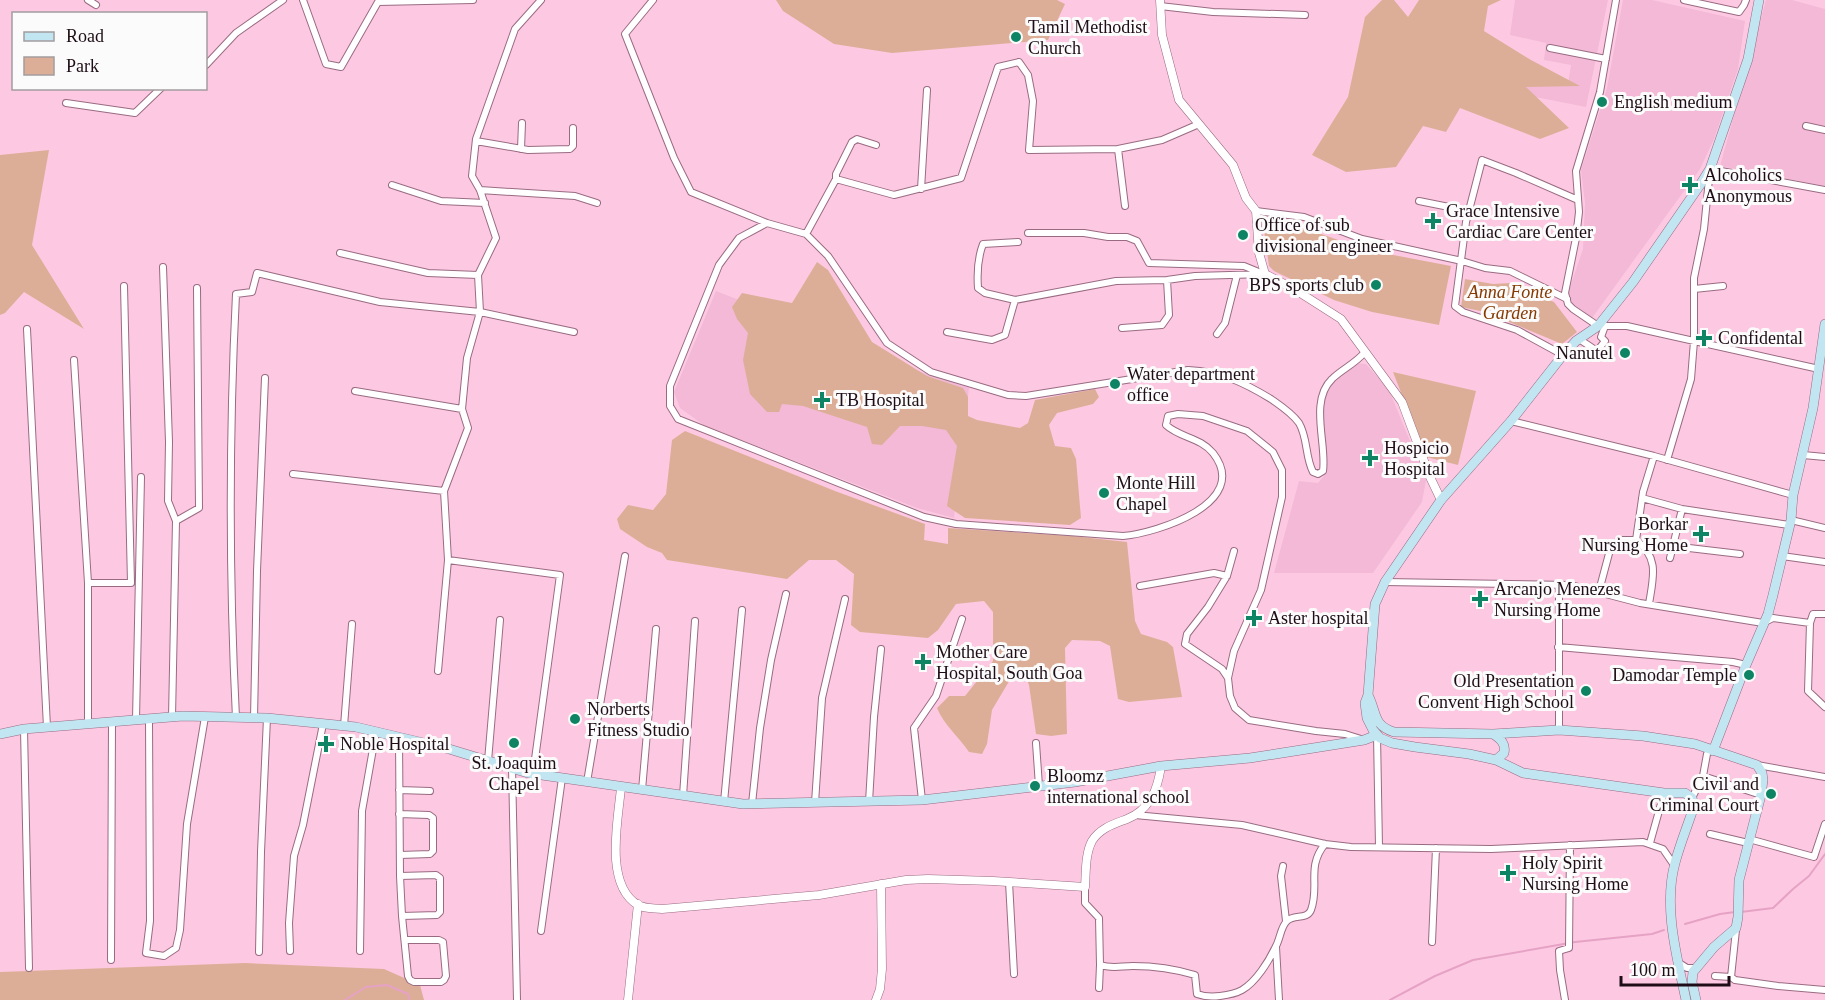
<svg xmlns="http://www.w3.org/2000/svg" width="1825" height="1000" viewBox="0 0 1825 1000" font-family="'Times New Roman',serif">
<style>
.built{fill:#f3b9d6}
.green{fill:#ddae97}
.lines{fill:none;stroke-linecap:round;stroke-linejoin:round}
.stream{stroke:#e6a2c4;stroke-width:2}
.minor-casing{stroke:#996b82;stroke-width:8}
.tertiary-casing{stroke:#996b82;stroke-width:9}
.secondary-casing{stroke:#996b82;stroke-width:10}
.minor{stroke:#fff;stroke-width:6}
.tertiary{stroke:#fff;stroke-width:8}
.secondary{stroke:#c2e5f2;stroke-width:9}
.poi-dot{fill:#0e8464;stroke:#fbfbfb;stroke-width:2}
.labels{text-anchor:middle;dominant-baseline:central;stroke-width:6;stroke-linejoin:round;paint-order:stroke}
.poi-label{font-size:18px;fill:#1e0d16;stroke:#fbfbfb;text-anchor:start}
.park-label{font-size:18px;font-style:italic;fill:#863901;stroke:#fbfbfb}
</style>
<rect width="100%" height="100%" fill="#fdc9e2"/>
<path class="built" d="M1515,0H1608L1586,107L1525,95L1528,77L1568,84L1571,65L1544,60L1546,43L1510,35Z
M1623,0H1652L1745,21L1738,69L1714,139L1700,169L1592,318L1571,302L1568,293L1583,249L1585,203L1581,170L1607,88Z
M1766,0H1792L1825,9V186L1720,166Z
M716,291L795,322L871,355L969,388L954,518L917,508L705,426L680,408L674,392Z
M1354,363L1366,364L1389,390L1426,480L1422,502L1373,573H1274L1299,481L1318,483L1324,476L1320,405L1331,381Z"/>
<path class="green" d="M776,0H1057L1065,4L1048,40L892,53L834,44L783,11Z
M1382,0H1394L1408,17L1419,0H1501L1488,6L1484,31L1531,60L1580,86L1526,87L1569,128L1540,139L1460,108L1446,132L1423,126L1396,167L1346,172L1312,155L1348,97L1365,17Z
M49,150L32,245L84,329L24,292L5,313L0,315V155Z
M1278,219L1367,250L1451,266L1439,325L1372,312L1334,300L1274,271L1269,266L1263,223L1267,220Z
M817,262L828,270L872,342L927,376L963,388L968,397V416L977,420L1020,428L1028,423L1035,400L1095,389L1099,397L1093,404L1057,413L1049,425L1055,446L1071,448L1076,459L1081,518L1070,525L965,518L947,506L957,446L946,430L922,426H900L882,445L872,444L867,427L803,406L782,404L779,412H767L750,394L743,360L748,333L737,319L732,307L742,293L792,303Z
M1465,279L1493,284L1511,283L1554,302L1577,332L1562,344L1485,312L1461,307Z
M1393,372L1476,391L1458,465L1426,457Z
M685,431L835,491L925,524L924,540L948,544V528L1072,536L1127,542L1135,621L1141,634L1167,642L1173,647L1182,697L1129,702L1118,699L1110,646L1100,641L1072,640L1065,648L1067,734L1051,736L1036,734L1029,685L1025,676L1011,678L992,710L987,744L982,754L969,752C959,737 944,725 937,708L949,696H965L993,661V612L984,601L956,604L938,630L928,638L860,632L851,625L854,574L836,560H809L787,579L667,560L662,553L647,547L620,529L617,519L628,505L653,510L666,494L672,440Z
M245,963L384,969L420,985L424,1000H0V972Z"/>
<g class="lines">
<path class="stream" d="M1741,912L1773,908L1793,889L1809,876L1825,854
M1685,924L1720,914L1735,912
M345,1000L366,987L387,985L408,994L409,1000
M1390,1000L1435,976L1473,960L1575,942L1652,934L1664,930"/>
<g class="minor-casing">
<path id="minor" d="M88,0L96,5
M303,0L326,64L341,67L378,2L473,0
M653,0L625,34L674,158L691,192L767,223
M1616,0L1600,92L1576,171L1579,212L1576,238L1565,293L1568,304L1573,309L1598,326H1627L1819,369
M1684,0L1739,12L1744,5L1746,0
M1160,6L1213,12L1305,15
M1550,48L1606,59
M206,65L236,33L283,0
M66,103L135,113L161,88
M1806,126L1825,130
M476,141L528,150L570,149L573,146V128
M521,149L522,123
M1118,149L1162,140L1199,124
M836,179V174L852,142L857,139L876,145
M392,185L441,201L485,203
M921,189L927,90
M480,190L575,196L597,203
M1419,201L1469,211
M1256,211L1304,217L1362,239L1462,261L1485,268L1510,271L1567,299
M1028,233H1084L1108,237H1127L1137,241L1149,263L1244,266L1261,273
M806,234L836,179L894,195L961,178L998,67L1019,62L1028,75L1033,101L1029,150L1118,149L1125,206
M340,253L428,273L478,275
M1355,254L1362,239
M163,267L169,442L168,501L176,521
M1694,289L1723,286
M1015,300L985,293L978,288C977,274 978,257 983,244L1018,242
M1122,328L1162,325L1169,315L1167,280
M27,329L47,727
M947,332L992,340L1005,335L1015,300L1116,281L1167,280L1195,276L1265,274
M1217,334L1225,323L1237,275
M1579,339L1597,351L1605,341L1601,337L1605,326
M1563,355L1517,330L1463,312L1455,306L1466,222L1482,160L1516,173L1578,200
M74,360L88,583
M355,391L462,409
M1511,421L1654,456L1793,495
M1803,455L1825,457
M1667,460L1691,379L1694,341V278L1704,229L1710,169L1825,190
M293,474L444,491L468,428L462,409L467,358L480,312L574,332
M444,491L448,560
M1642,498L1682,509L1789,525
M1791,520L1825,528
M1636,540C1660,558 1653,578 1649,604
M1672,546L1740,554
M1234,551L1227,576L1208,607L1187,634L1185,644L1222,669L1228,678L1230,696L1235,708L1249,720L1316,731L1345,734L1361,739
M1782,556L1825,562
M1670,558L1682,509
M1385,582L1571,585L1640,603L1763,623L1773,618L1810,623
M1140,586L1214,573L1227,576
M1599,591L1611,546L1620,540H1636L1643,492L1654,456
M1825,614H1813L1810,623L1808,691L1825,707
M1558,647L1733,662L1746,665
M438,671L448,560L560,575L533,774
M1228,678L1234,651L1261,590L1282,497V470L1273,452L1247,431L1203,416L1178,414L1168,416L1166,425C1180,438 1200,437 1213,453C1252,503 1157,533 1123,536L956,524L924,517L678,419L670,406V386L719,265L739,238L767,223L806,234L828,256L887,343L931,372L1008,395L1026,396L1188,370C1222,372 1243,382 1271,399C1281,406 1292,413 1299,423C1308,438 1305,457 1313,472L1318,474L1323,471C1327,444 1309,401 1332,379C1342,369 1355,364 1365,352
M172,717L176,521L199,508L197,288
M236,718C229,577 229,435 236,294L252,292L257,273L380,302L480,312L478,275L496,238L480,190L472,176L476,139L515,29L541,0
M254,718L257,571L265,378
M149,719L150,921L146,953L164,956L176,948L180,930L187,824L205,717
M136,720L141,477
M88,724V583H131L124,286
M344,726L352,624
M24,729L29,968
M1559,730V584
M1377,735L1379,847
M399,737L400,876L402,916L408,976L410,980L414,982H441L444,980L446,976L443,942L439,940H405
M1036,743L1039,786
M488,761L500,620
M1757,765L1825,777
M512,768L517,1000
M1703,776L1707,754
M587,782L625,556
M399,790L430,791
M642,790L656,629
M683,796L695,621
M1692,798L1703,776L1761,795
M922,800L914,728L936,696L962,619
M724,802L742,610
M869,802L874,717L881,649
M815,803L822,698L845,599
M752,804L760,728L771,660L786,594
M399,814L429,815L433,818V851L430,854L400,855
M1135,815L1242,825L1325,844L1351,847L1491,849L1643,842L1663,849L1674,865
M1710,834L1748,843
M1749,839L1814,857L1825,824
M1650,843L1664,793
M1283,866L1281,876L1286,921
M400,876L436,875L440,878V912L437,915L402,916
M1009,882L1014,974
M1085,887V903L1099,918L1100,965C1112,969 1121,966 1133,966C1154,966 1175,969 1195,975L1197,994C1205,997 1212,997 1220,996C1228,995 1235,994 1242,990C1256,982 1269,961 1276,946C1280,939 1281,926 1287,921C1294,914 1307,920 1311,910C1320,886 1306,867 1325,844
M1736,930L1731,977L1735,980L1778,986L1825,990
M541,931L562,778
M1432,942L1436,848
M1276,947L1279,1000
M290,951L289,923L294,856L303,825L323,724
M360,951L362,811L376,732
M259,952L261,852L267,718
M111,960L112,722
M1679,963L1687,968H1696
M1715,976L1731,977
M1099,988L1100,965
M1565,1000L1560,970L1559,951L1569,948L1570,845"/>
</g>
<g class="tertiary-casing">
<path id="tertiary" d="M1160,0L1162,35L1179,100L1233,165L1246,198L1256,211L1259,253L1265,274L1294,289L1341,319L1402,402L1430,477L1441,500
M621,788C618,820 604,885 638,905C645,909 654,908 662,909L819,895L906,880L928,879L993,881L1085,887C1086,873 1085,854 1092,841C1100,828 1114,824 1127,819C1150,810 1158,789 1161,766
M628,1000L638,904
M876,1000L880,989L882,969L881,884"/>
</g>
<g class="secondary-casing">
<path id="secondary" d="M1368,695C1377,712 1372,725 1394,732L1493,734L1559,730L1643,736L1695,744L1757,765L1762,773L1763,780L1761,795L1739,880L1738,917L1736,928L1714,947L1693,972L1692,982L1696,1000
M0,734L24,729L183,716L267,718L356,727L449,749L528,773L743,804L922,800L1075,782L1161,766L1250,758L1364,740L1377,735
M1493,734C1501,739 1506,744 1504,753L1496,760
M1713,751L1746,665L1768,614L1773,595L1791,520L1793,495L1813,408L1825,324
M1686,1000C1677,957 1663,907 1675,863C1680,844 1688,825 1694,806L1692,798L1685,793H1664L1523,773L1496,760L1469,754L1415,747L1392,743L1380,738L1373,730L1367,718L1365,703L1368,695L1375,604L1385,582L1441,500L1511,421L1563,355L1576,341L1598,326L1633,282L1700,185L1710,169L1748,59L1759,0"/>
</g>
<use href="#minor" class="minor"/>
<use href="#tertiary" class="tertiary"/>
<use href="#secondary" class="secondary"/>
</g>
<g class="poi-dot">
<circle cx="1016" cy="37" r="6"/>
<circle cx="1602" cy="102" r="6"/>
<path d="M1687 176h6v6h6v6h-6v6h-6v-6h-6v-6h6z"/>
<path d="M1430 212h6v6h6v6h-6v6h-6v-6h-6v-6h6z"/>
<circle cx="1243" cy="235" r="6"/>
<circle cx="1376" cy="285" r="6"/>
<path d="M1701 329h6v6h6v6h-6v6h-6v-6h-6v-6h6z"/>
<circle cx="1625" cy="353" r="6"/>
<circle cx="1115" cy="384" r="6"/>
<path d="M819 391h6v6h6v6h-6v6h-6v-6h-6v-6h6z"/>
<path d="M1367 449h6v6h6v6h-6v6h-6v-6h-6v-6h6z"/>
<circle cx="1104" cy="493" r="6"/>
<path d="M1698 525h6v6h6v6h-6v6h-6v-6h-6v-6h6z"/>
<path d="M1477 590h6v6h6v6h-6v6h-6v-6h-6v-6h6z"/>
<path d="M1251 609h6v6h6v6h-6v6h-6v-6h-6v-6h6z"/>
<path d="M920 653h6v6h6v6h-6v6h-6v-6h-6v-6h6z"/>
<circle cx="1749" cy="675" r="6"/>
<circle cx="1586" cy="691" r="6"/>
<circle cx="575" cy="719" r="6"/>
<circle cx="514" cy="743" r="6"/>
<path d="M323 735h6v6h6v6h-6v6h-6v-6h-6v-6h6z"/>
<circle cx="1035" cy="786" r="6"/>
<circle cx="1771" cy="794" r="6"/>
<path d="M1505 864h6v6h6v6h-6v6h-6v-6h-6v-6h6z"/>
</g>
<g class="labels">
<g class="poi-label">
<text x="1028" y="27">Tamil Methodist<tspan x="1028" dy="21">Church</tspan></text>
<text x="1614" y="102">English medium</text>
<text x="1704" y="175">Alcoholics<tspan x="1704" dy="21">Anonymous</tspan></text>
<text x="1446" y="211">Grace Intensive<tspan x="1446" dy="21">Cardiac Care Center</tspan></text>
<text x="1255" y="225">Office of sub<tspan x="1255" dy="21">divisional engineer</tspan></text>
<text x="1364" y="285" text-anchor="end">BPS sports club</text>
<text x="1718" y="338">Confidental</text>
<text x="1613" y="353" text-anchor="end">Nanutel</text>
<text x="1127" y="374">Water department<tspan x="1127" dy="21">office</tspan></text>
<text x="836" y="400">TB Hospital</text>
<text x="1384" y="448">Hospicio<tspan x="1384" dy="21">Hospital</tspan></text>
<text x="1116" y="483">Monte Hill<tspan x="1116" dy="21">Chapel</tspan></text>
<text x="1688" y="524" text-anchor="end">Borkar<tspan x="1688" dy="21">Nursing Home</tspan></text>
<text x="1494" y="589">Arcanjo Menezes<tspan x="1494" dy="21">Nursing Home</tspan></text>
<text x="1268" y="618">Aster hospital</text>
<text x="936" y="652">Mother Care<tspan x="936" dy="21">Hospital, South Goa</tspan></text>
<text x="1737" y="675" text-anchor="end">Damodar Temple</text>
<text x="1574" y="681" text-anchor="end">Old Presentation<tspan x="1574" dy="21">Convent High School</tspan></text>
<text x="587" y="709">Norberts<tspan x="587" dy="21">Fitness Studio</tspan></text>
<text x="340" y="744">Noble Hospital</text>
<text x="514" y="763" text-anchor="middle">St. Joaquim<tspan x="514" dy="21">Chapel</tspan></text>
<text x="1047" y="776">Bloomz<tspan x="1047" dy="21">international school</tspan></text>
<text x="1759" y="784" text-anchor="end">Civil and<tspan x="1759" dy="21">Criminal Court</tspan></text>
<text x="1522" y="863">Holy Spirit<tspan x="1522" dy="21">Nursing Home</tspan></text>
</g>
<g class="park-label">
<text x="1510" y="292">Anna Fonte<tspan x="1510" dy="21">Garden</tspan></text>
</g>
</g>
<rect x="12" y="12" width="195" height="78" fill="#fbfbfb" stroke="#a39c9f" stroke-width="1.5"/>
<rect x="24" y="32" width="30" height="9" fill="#c2e5f2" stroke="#a39c9f" stroke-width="1.5"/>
<text x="66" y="42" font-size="18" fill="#1e0d16">Road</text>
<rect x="24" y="57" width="30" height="18" fill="#ddae97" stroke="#a39c9f" stroke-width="1.5"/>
<text x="66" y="72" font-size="18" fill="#1e0d16">Park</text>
<path d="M1621 976v9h108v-9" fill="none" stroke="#1e0d16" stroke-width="3"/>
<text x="1630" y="976" font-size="18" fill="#1e0d16" stroke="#fbfbfb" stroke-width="4.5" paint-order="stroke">100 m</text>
</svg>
